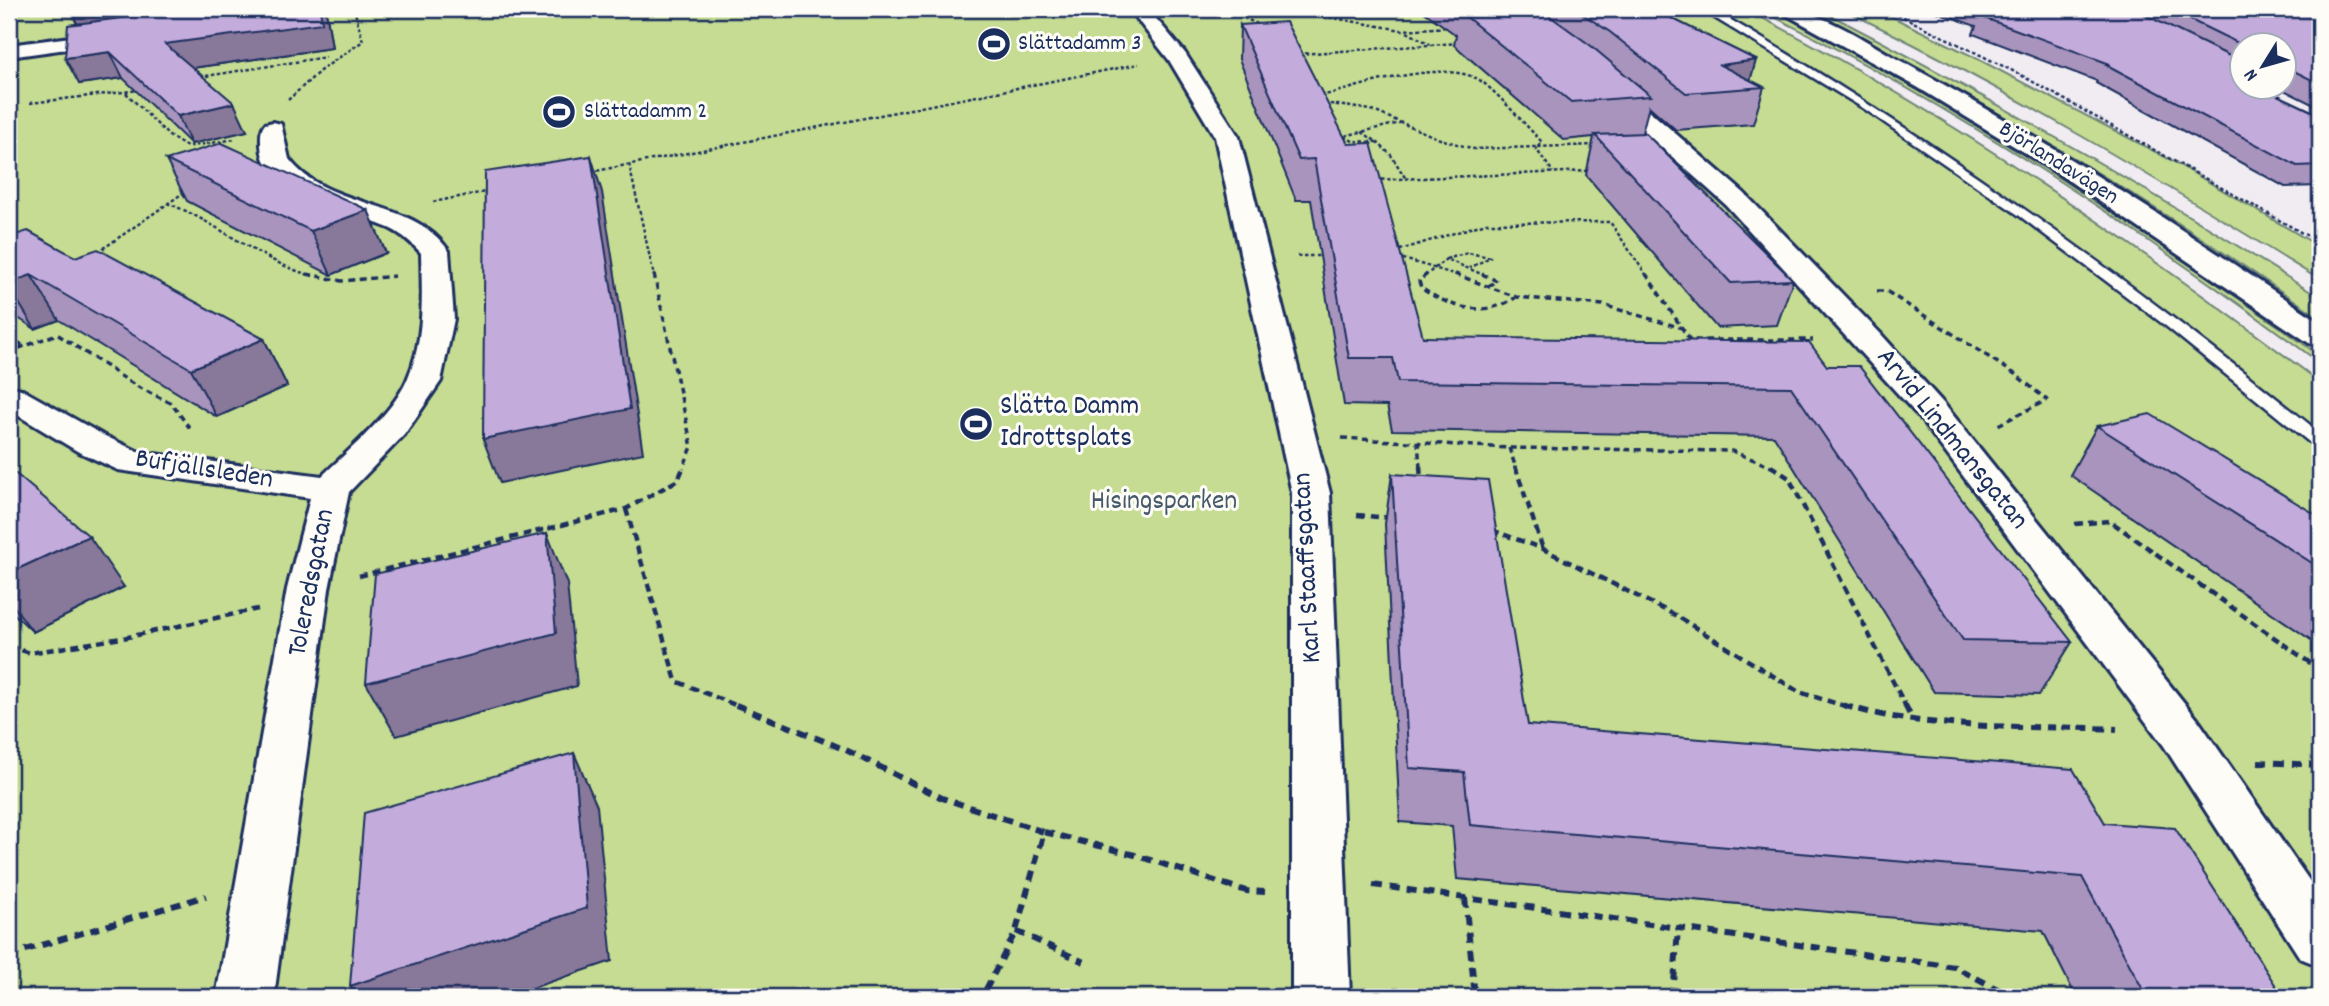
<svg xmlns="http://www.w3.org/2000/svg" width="2329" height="1006" viewBox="0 0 2329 1006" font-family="Dekko,sans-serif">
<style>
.green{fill:#c5dc92;stroke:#708678;stroke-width:2}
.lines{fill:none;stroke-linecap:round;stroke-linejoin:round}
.service-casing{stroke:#1b2f5e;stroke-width:5}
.minor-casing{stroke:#1b2f5e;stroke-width:6}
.tertiary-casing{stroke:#1b2f5e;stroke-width:6}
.path-far3{stroke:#1b2f5e;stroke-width:2.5;stroke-dasharray:3.5 2.5;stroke-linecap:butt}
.path-far2{stroke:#1b2f5e;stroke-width:3.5;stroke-dasharray:6 4.5;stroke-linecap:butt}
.path-far1{stroke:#1b2f5e;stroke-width:4.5;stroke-dasharray:8 5;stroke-linecap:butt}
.path{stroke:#1b2f5e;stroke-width:6;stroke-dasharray:10 7;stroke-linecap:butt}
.service{fill:#fdfcf7;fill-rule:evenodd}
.minor{fill:#fdfcf7;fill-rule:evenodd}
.tertiary{fill:#fdfcf7;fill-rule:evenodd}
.wall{fill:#a894bd;stroke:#1b2f5e;stroke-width:2;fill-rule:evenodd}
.shaded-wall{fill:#88789a;stroke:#1b2f5e;stroke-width:2}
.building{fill:#c3acdc;stroke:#1b2f5e;stroke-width:2}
.labels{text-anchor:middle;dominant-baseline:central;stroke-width:6;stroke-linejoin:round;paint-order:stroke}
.far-poi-label{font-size:23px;fill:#1b2f5e;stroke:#fdfcf7;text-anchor:start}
.far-street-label{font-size:23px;fill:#1b2f5e;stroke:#fdfcf7}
.poi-label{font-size:28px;fill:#1b2f5e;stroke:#fdfcf7;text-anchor:start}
.street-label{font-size:28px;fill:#1b2f5e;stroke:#fdfcf7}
.park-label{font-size:28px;fill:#465a6b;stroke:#fdfcf7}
</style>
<rect width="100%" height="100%" fill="#f1ecf2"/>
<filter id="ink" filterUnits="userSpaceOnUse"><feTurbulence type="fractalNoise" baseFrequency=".0143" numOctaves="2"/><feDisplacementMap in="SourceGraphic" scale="14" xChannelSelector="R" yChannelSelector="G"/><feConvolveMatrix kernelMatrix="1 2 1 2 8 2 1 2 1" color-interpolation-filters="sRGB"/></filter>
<g filter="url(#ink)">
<path class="green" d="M9,9H1745C1949,113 2137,245 2320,382V997H9Z
M1758,9C1788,9 1832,41 1858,56C2005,139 2145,233 2284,330L2320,356V363C2142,232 1957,106 1758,9Z
M1805,9H1819C1991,98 2158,193 2320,298V318C2156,204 1983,99 1805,9Z
M1842,9H1876L1974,57L2169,159L2320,247V280C2164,183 2007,88 1842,9Z"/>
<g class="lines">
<g class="service-casing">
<path id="service" d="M1700,9H1712C1927,133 2127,277 2320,433V447L2314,446L2167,327L2017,214L1863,108Z"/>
</g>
<g class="minor-casing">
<path id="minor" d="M1129,9H1148L1185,53L1239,137L1330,493L1350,997H1292V493L1215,137L1169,60Z
M117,31L124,33L127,37L124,41L9,57V45Z
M1607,79L1615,81L1744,193L1880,333L1944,404L2198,720L2320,896V966L2300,958L2164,746L1920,418L1726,205L1599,91L1596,86L1599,81Z
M273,122L281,124L289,159C329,211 411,196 449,251L454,319L441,381L404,435L349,492L329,589L274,997H216L287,589L310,498L118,470L77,451L9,410V386L21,389L103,435L139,452L322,476C349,450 392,414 407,380C425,340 422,295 421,253C412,243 403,235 391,229C352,211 263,200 261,145C261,137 260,130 265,124Z"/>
</g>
<g class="tertiary-casing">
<path id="tertiary" d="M1776,9C1819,7 1864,41 1901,61C2046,139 2184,230 2320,322V346L2309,343L2050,168L1917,87Z"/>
</g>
<path class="path-far3" d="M1235,9L1246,19L1260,25
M1252,9L1274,14L1293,11
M1282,9L1402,30L1450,27
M1887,9L2019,74L2320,243
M1934,9L1981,28
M13,14L35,9
M1407,32L1430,44
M1299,54L1458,43
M200,77L326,57
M126,93L169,136L187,147L235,139
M1321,96C1363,86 1435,60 1476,78C1490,84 1528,128 1542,142L1536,149L1553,172
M288,100L321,70L363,41L354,9
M30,103L140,90
M1324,103L1371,110L1440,139L1474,149L1597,145
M1362,132L1377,142L1353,141L1344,136L1404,122
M1377,142L1391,155L1406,179
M629,164L654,276
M591,172L1139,64
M1375,180L1590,171
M433,202L490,191
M167,203C218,222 260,262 313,276
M98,252L186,191
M1394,252L1486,223L1610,222L1647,276
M1297,256H1323
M1397,257L1460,276
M1446,259L1468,253L1490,257L1470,268
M1425,276L1446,259L1486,276"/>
<path class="path-far2" d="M307,274L342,281L395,276
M654,274L692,447L683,468
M1427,274L1419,281L1421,288C1451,308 1483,318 1515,298
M1455,274L1516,297L1603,305L1682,328
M1482,274L1497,281L1485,288
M1646,274L1690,340H1813
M1877,291H1886L2015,374L2047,400L1996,426
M9,336L22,345
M9,352L57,334L136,386L171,403L192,431
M1342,438L1509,448L1732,451L1774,468
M1418,441L1420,468
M1509,448L1516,468"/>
<path class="path-far1" d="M1420,466L1421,480
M1515,466L1543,549
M1771,466L1789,478L1906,707
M626,509L676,681L740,707
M1357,515L1390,518
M2075,524L2110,521L2320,670
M1492,530L1543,549L1675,615L1799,692L1848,707
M359,576L626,509L678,480L684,466
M9,646L30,653L128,637L258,609"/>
<path class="path" d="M736,705L846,750L942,798L1044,832L1016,931L982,997
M1843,705C1929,732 2027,725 2117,729
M1905,705L1911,717
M2258,762L2320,765
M1044,832L1135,855L1246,891L1265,892
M1373,885L1955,967L2013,997
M1465,898L1475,997
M1016,931L1084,962
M9,955L206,896
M1673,997L1678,928"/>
<use href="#service" class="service"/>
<use href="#minor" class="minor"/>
<use href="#tertiary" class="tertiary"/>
</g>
<path class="wall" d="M70,9H325L327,16L332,48L193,68L247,131L191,144L123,78L79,84L77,24Z
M1420,9H1653L1756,60L1750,80L1764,87L1753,124L1676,130L1649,106L1642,133L1793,280L1777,325L1717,328L1586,175L1594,137L1564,140L1454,45L1456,35Z
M1929,9H2320V106H2316L2282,89L2278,95L2320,115V186L2285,187L2096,83L2097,81L1973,34L1976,26ZM2242,46H2284V88H2242Z
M1240,25L1423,337L1827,366L2072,642L2039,695L1934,692L1774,436L1392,430L1387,406L1344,405L1311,200H1296L1239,59Z
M166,160L386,253L331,275L187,201Z
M9,237L75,257L264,339L287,386L217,417L59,320L35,329L9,312Z
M2097,426L2320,517V646L2070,475Z
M9,468L124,587L33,632L9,609Z
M1392,474L1528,725L2105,823L2283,997H2076L2043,931L1457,879L1452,826L1400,822L1385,524Z"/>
<path class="shaded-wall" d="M70,9H263L82,33Z
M320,9H325L327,16L332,48L178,70L165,44Z
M110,52L123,78L79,84L65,58Z
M1756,60L1748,88L1720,65Z
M234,103L247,131L191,144L178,116Z
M591,156L602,192L643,453L500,483L483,439Z
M368,210L386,253L331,275L311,231Z
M31,275L59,320L35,329L9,287V283Z
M264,339L287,386L217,417L191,369Z
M547,533L567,584L577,686L396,736L366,683Z
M89,536L124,587L33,632L9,600V573Z
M574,753L597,806L612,961L506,997H358L350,986Z"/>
<path class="building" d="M190,9H320L322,23L165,44L234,103L178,116L110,52L65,58L68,25Z
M1470,9H1540L1590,45L1651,96L1571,102L1459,11H1473Z
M1575,9H1653L1756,60L1720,65L1764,87L1686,93L1610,32Z
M1982,9H2133L2242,62V88H2262L2320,115V165L2297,166L2105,64H2110L1979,16L1997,14Z
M2168,9H2320V84L2286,67H2284V46H2244Z
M1286,22L1348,144L1371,143L1423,337L1809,342L1827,366H1859L2072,642L1963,640L1791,387L1398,382L1393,358H1349L1314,159L1299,160L1240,25Z
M1645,133L1793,280L1731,283L1595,135Z
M222,143L368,210L311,231L166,160Z
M591,156L630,409L483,439L485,172Z
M28,231L75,257L98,249L264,339L191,369L31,275L9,283V237Z
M2150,414L2320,517V568L2097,426Z
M9,468L89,536L9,573Z
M1392,474L1488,480L1528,725L2073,769L2105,823L2175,828L2283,997H2147L2082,877L1470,825L1464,772L1409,768Z
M547,533L556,633L366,683L375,574Z
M574,753L587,908L350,986L364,813Z"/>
</g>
<defs>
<g id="stadium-disc" transform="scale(1.75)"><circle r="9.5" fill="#1b2f5e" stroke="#fdfcf7"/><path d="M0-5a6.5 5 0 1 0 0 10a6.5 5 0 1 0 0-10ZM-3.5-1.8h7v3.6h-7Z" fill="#fff"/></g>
</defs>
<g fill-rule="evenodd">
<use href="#stadium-disc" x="994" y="44"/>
<use href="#stadium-disc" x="559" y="112"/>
<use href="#stadium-disc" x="976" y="424"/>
</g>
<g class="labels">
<g class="far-poi-label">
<text x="1018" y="44">Slättadamm 3</text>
<text x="584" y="112">Slättadamm 2</text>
</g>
<g class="far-street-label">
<text transform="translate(2058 164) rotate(32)">Björlandavägen</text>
</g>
<g class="poi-label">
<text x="1000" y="408">Slätta Damm<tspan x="1000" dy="32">Idrottsplats</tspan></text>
</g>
<g class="street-label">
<text transform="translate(1951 440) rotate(51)">Arvid Lindmansgatan</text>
<text transform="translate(204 471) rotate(9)">Bufjällsleden</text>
<text transform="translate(1309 568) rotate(-93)">Karl Staaffsgatan</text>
<text transform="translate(313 583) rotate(-79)">Toleredsgatan</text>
</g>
<g class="park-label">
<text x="1164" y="503">Hisingsparken</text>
</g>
</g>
<rect width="2329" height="1006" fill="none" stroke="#fdfcf7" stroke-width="35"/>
<rect x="18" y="18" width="2294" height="971" fill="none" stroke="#1b2f5e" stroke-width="2.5" filter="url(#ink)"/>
<g transform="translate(2263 66) rotate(233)"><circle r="33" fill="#fdfcf7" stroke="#a3aaba" stroke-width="2"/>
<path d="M0-5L12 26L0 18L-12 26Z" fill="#1b2f5e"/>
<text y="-10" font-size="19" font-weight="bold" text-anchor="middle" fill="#1b2f5e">N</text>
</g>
</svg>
